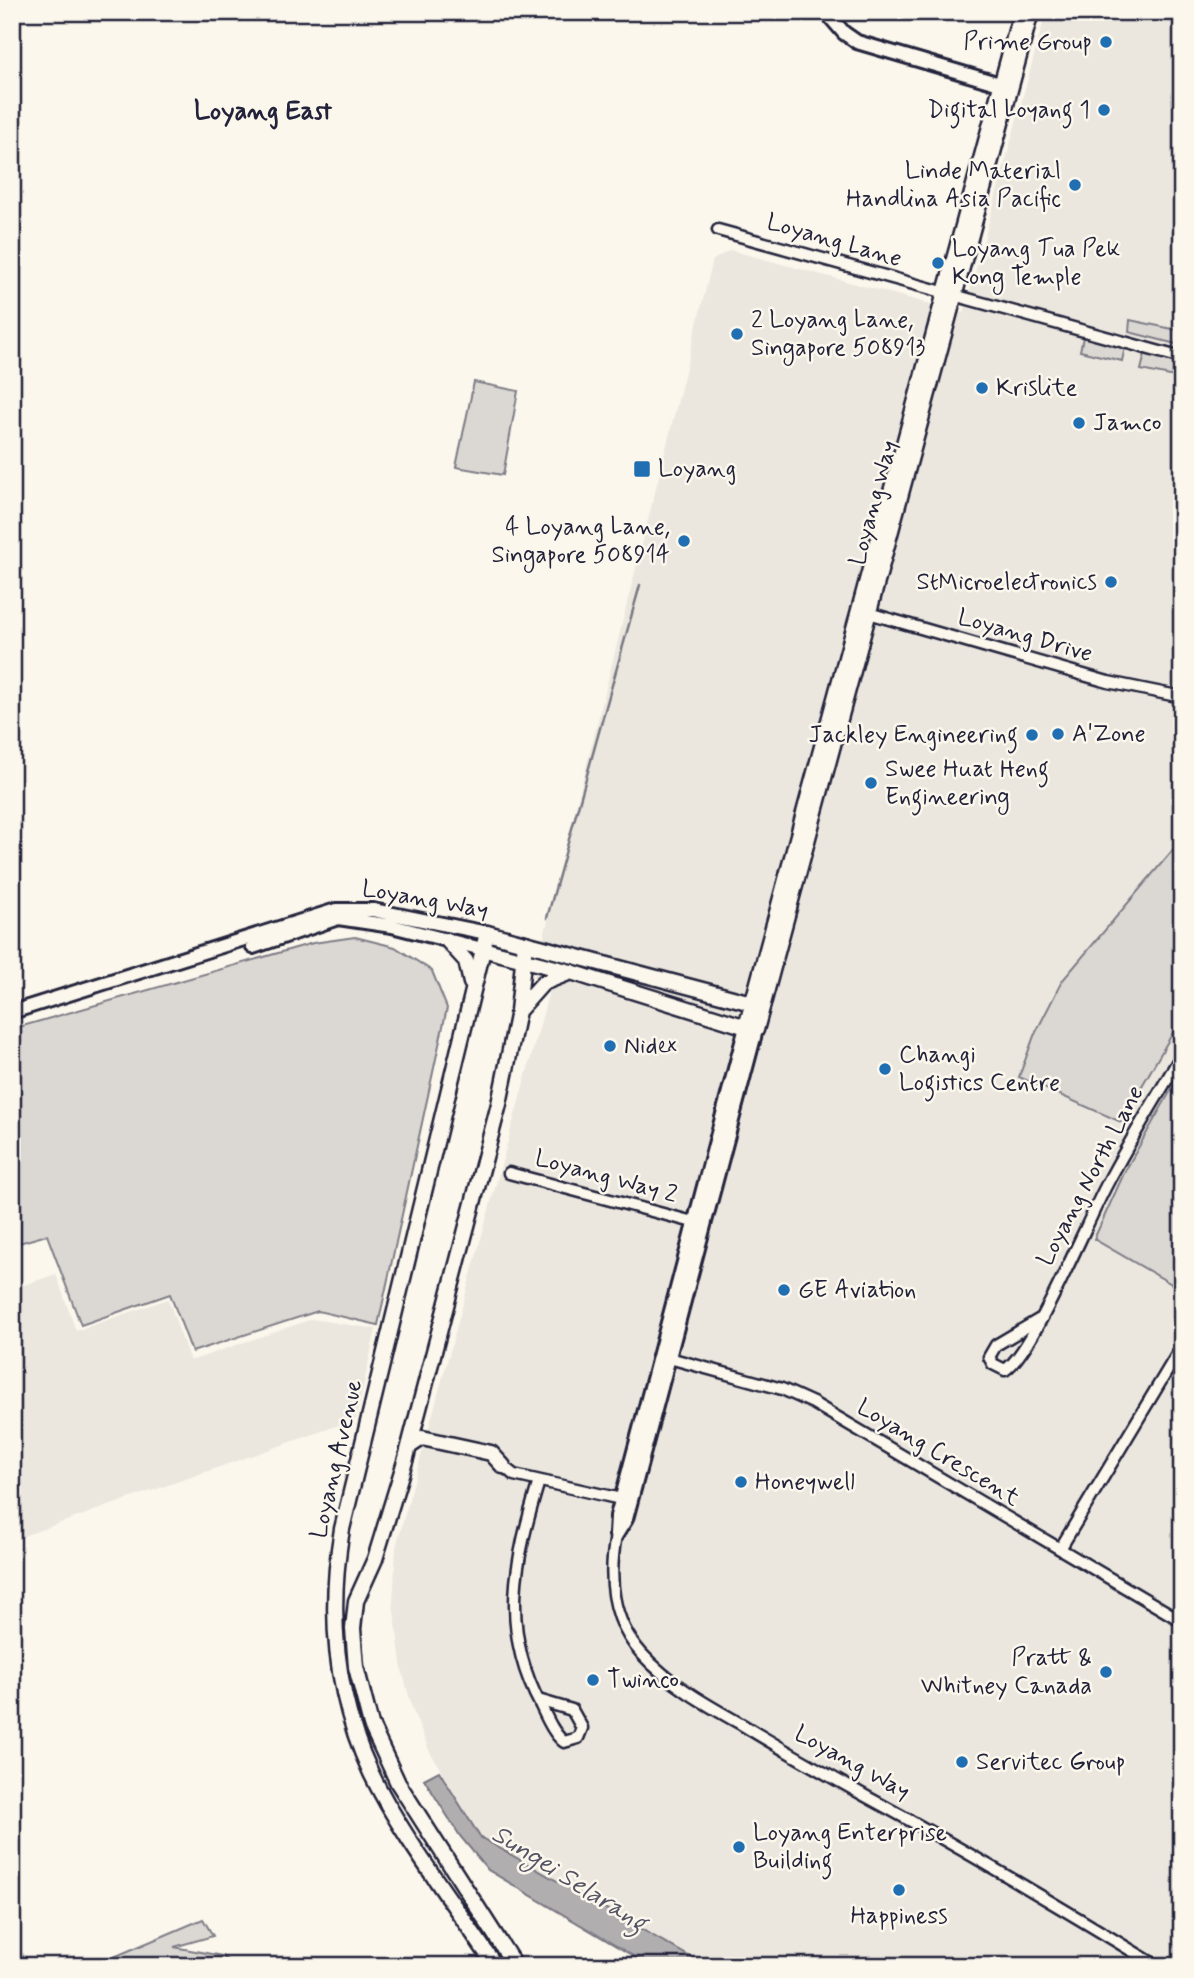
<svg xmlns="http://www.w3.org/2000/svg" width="1194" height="1978" viewBox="0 0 1194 1978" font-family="Mynerve,sans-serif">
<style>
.built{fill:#ebe7df}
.green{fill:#dbd8d3;stroke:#7e7d87;stroke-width:2}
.water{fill:#b1aeb0;stroke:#787681;stroke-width:2}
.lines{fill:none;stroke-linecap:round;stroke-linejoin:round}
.stream{stroke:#787681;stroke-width:2.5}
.minor-casing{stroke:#22223b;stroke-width:15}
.tertiary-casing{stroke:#22223b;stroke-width:18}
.secondary-casing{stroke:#22223b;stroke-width:19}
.primary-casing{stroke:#22223b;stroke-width:19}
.minor{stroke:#fbf7ec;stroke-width:10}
.tertiary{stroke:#fbf7ec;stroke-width:12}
.secondary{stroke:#fbf7ec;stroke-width:14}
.primary{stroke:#fbf7ec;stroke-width:14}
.poi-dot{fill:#1f6fb2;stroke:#fbf7ec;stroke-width:2.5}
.labels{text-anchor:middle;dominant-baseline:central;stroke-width:5;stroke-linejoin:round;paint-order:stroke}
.poi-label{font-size:24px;fill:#22223b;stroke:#fbf7ec;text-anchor:start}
.street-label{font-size:24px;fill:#22223b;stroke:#fbf7ec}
.neighbourhood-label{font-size:26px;font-weight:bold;fill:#22223b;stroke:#fbf7ec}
.water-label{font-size:26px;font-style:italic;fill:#545364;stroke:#fbf7ec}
</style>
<rect width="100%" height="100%" fill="#fbf7ec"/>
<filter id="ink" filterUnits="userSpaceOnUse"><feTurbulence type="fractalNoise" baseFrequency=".0143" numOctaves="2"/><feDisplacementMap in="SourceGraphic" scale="14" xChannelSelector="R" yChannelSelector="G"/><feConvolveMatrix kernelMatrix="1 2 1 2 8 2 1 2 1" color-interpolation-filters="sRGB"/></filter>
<g filter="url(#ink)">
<path class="built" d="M1048,12H1182V1966H707L481,1836L474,1827L429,1750L413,1711L402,1670L393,1603L396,1547L550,988L532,984L713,260L730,250L964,313L1043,23Z
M56,1274L76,1331L168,1299L190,1361L312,1319L376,1329L356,1419L12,1540V1289Z"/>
<path class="green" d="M1130,320L1182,331L1180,345L1129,332Z
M1083,337L1125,347L1122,361L1080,351Z
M1145,354L1182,362L1180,378L1141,370Z
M474,382L518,391L503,475L456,467Z
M1182,839V1017L1121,1122L1019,1077L1034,1036L1062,981Z
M355,937L395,947L432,971L447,1008L378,1325L318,1311L192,1352L170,1294L81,1325L47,1235L12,1245V1029L313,943Z
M1182,1083V1290L1094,1239L1125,1171L1174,1085Z
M203,1919L213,1936L174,1947L222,1956L234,1966H114V1957Z"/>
<path class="water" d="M439,1771L480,1837L706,1966H650L488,1870L460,1836L424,1779Z"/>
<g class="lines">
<path class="stream" d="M547,918L640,585"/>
<g class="minor-casing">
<path id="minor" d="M718,230L1182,358
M865,612L1108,682L1182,697
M509,1173L693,1222
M1040,1319L996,1345L989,1357L993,1364L1005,1370C1034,1351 1087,1221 1107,1184C1130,1140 1157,1097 1182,1054
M662,1356L782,1389L813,1403L1182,1621
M503,1466L514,1475L621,1499
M616,1535C608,1578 611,1620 642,1654C668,1683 707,1705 741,1724C783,1750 826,1774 869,1798C967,1851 1062,1908 1157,1966
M1060,1549L1182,1346
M538,1700L572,1710L582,1728L578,1738L564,1742C553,1733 547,1718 541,1706C499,1628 515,1561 539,1481"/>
</g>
<g class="tertiary-casing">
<path id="tertiary" d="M826,12L844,33L857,42L1010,87
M253,947L338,918L392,926L482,949
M12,1012L336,910H373L487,933
M616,1535L617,1516L746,1027
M616,1535L626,1519L756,1030"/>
</g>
<g class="secondary-casing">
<path id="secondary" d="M487,933L759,1005
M482,949L571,972L756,1030L1031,12
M746,1027L1021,12"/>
</g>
<g class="primary-casing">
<path id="primary" d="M487,933L342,1529C328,1612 335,1696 371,1773C401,1836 456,1906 495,1966
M447,940L466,961L471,983
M518,1011L543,983L571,972
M410,1446L422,1438L491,1453L503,1466
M515,1966L398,1783L371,1725L356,1667L353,1629L356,1601L375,1559L406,1458L499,1104L518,1011L525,943"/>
</g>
<use href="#minor" class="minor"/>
<use href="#tertiary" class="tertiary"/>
<use href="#secondary" class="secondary"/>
<use href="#primary" class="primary"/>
</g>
</g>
<g class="poi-dot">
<circle cx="1106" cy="42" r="7"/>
<circle cx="1104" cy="110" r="7"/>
<circle cx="1075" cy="185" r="7"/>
<circle cx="938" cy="263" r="7"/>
<circle cx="737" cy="334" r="7"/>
<circle cx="982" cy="388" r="7"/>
<circle cx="1079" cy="423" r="7"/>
<rect x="633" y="460" width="18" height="18" rx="3.5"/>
<circle cx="684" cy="541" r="7"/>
<circle cx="1111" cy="582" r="7"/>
<circle cx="1058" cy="734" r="7"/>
<circle cx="1032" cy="735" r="7"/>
<circle cx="871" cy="783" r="7"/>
<circle cx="610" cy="1046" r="7"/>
<circle cx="885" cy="1069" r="7"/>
<circle cx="784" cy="1290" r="7"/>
<circle cx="741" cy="1482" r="7"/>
<circle cx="1106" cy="1672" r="7"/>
<circle cx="593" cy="1680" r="7"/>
<circle cx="962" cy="1762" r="7"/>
<circle cx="739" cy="1847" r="7"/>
<circle cx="899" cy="1890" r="7"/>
</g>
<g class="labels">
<g class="poi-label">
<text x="1092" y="42" text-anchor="end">Prime Group</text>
<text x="1090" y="110" text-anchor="end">Digital Loyang 1</text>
<text x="1061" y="171" text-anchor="end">Linde Material<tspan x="1061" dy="28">Handlina Asia Pacific</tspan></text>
<text x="952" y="249">Loyang Tua Pek<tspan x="952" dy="28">Kong Temple</tspan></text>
<text x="751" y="320">2 Loyang Lane,<tspan x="751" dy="28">Singapore 508913</tspan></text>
<text x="996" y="388">Krislite</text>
<text x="1093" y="423">Jamco</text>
<text x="658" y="469">Loyang</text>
<text x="670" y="527" text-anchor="end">4 Loyang Lane,<tspan x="670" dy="28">Singapore 508914</tspan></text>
<text x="1097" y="582" text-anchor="end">StMicroelectronics</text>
<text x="1072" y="734">A'Zone</text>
<text x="1018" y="735" text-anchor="end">Jackley Engineering</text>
<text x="885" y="769">Swee Huat Heng<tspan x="885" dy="28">Engineering</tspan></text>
<text x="624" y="1046">Nidex</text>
<text x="899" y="1055">Changi<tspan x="899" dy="28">Logistics Centre</tspan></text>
<text x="798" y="1290">GE Aviation</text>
<text x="755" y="1482">Honeywell</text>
<text x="1092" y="1658" text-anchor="end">Pratt &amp;<tspan x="1092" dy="28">Whitney Canada</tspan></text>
<text x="607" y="1680">Twinco</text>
<text x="976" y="1762">Servitec Group</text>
<text x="753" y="1833">Loyang Enterprise<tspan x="753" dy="28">Building</tspan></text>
<text x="899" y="1916" text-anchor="middle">Happiness</text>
</g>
<g class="street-label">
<text transform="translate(834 241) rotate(16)">Loyang Lane</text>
<text transform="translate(874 503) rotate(-75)">Loyang Way</text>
<text transform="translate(1025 636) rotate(16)">Loyang Drive</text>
<text transform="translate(425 900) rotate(10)">Loyang Way</text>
<text transform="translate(1091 1176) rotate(-62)">Loyang North Lane</text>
<text transform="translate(606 1177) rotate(15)">Loyang Way 2</text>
<text transform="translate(938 1453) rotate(31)">Loyang Crescent</text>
<text transform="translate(337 1459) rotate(-77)">Loyang Avenue</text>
<text transform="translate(852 1763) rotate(29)">Loyang Way</text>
</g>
<g class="neighbourhood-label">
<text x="263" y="112">Loyang East</text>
</g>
<g class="water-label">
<text transform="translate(569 1879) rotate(32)">Sungei Selarang</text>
</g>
</g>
<rect width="1194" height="1978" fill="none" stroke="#fbf7ec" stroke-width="42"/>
<rect x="21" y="21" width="1152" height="1936" fill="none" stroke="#22223b" stroke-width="2.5" filter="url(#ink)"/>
</svg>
